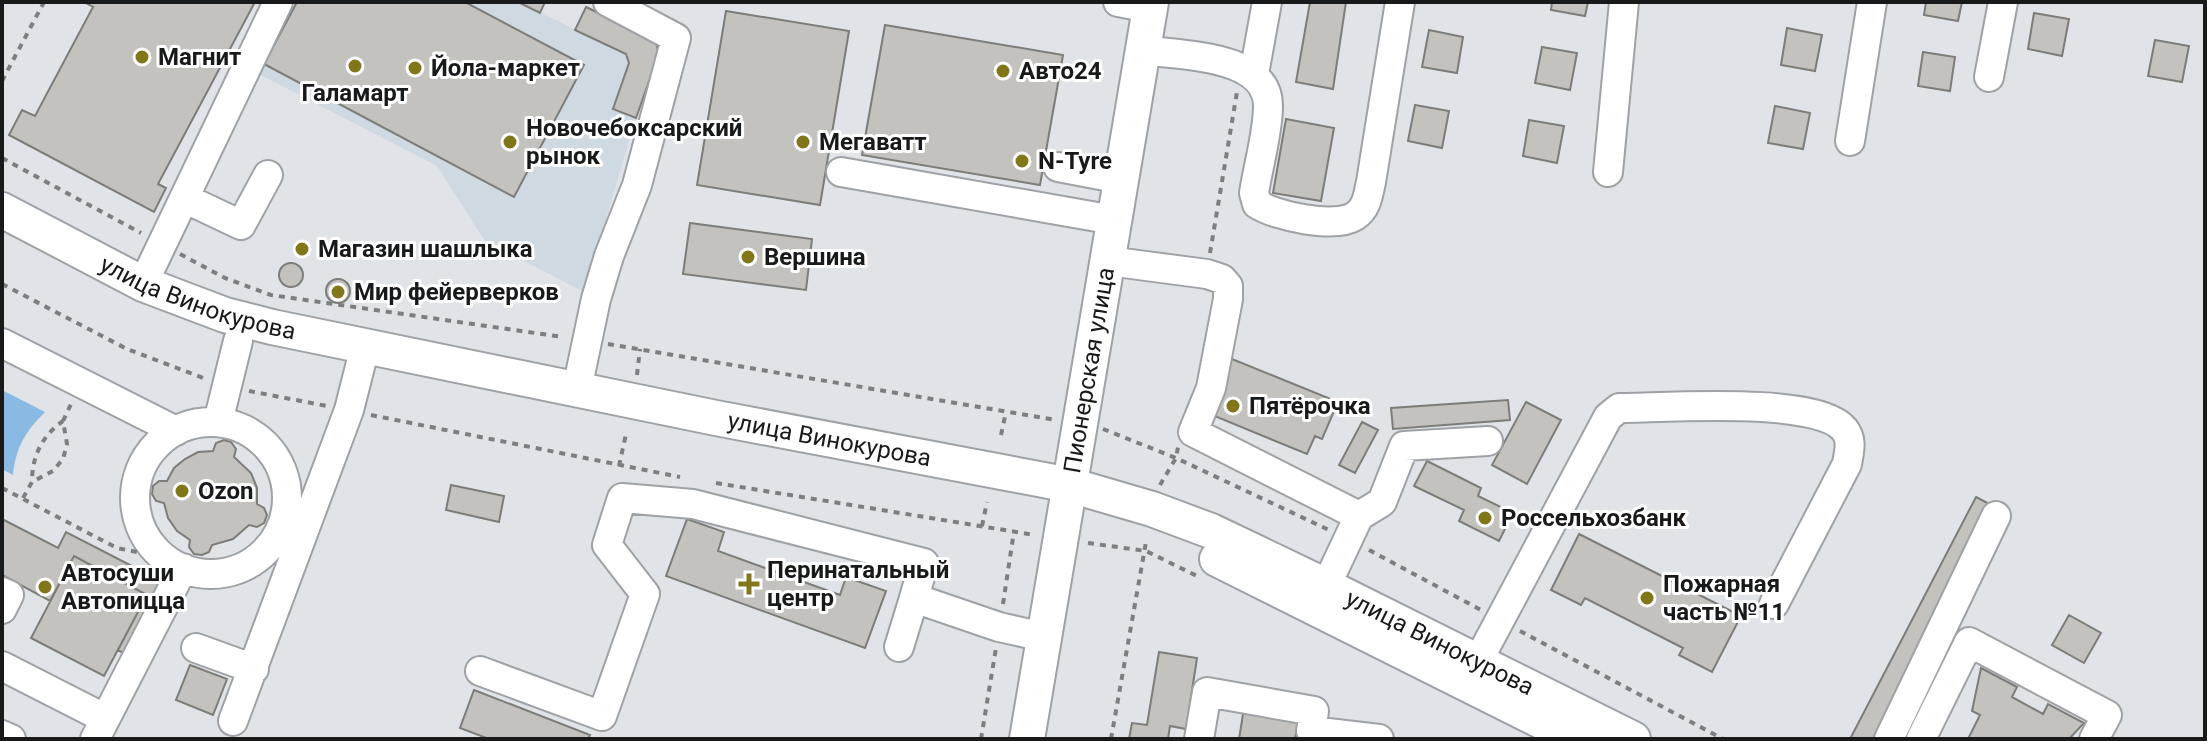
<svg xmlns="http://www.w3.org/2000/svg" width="2207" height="741" viewBox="0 0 2207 741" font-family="Roboto,sans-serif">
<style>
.built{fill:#cfd9e2}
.green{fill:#8ab9e4}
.building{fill:#c3c2be;stroke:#7c7c78;stroke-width:2}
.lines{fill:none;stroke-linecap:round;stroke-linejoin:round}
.minor-casing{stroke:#9ea1a5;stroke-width:32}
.major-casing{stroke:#9ea1a5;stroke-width:38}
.path{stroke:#7c7e81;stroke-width:4;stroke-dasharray:6 6;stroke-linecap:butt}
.minor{stroke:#fff;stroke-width:28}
.major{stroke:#fff;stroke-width:34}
.poi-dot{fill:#82761a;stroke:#fff;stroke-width:3}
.labels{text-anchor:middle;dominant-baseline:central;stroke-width:6;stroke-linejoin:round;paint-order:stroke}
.poi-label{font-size:24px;font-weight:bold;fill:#18191a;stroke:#fff;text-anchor:start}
.street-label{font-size:24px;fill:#18191a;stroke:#fff}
</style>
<rect width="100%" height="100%" fill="#e0e3e7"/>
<path class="built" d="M297,2H518L626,54L629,63L613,108L636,118L584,292L485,241L437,166L259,74Z"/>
<path class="green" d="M2,390L45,412C25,432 16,447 13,475L2,469Z"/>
<path class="building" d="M84,2H255L158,184L166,188L154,212L9,135L22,110L35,116L93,7Z
M297,2H465L584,65L514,197L264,64Z
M518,2H545L540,13Z
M1310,2H1346L1333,89L1296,82Z
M1552,2H1588L1585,16L1551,10Z
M1926,2H1962L1958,21L1924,15Z
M586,7L655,40L659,53L636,118L613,109L629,63L626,54L575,30Z
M726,11L849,31L820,205L697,185Z
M2034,13L2069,19L2062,56L2028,49Z
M885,25L1063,55L1040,185L862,155Z
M1787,28L1822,35L1815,71L1781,65Z
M1429,30L1463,37L1457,73L1422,67Z
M2155,40L2189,46L2182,82L2148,76Z
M1542,47L1577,53L1570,90L1535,83Z
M1923,52L1955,57L1950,91L1918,86Z
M1415,105L1449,111L1442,148L1408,141Z
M1775,106L1810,113L1803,149L1768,143Z
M1286,119L1334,128L1321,201L1273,193Z
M1529,120L1564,126L1557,163L1523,156Z
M690,223L812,239L806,290L683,274Z
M279 275a12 12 0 1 1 24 0a12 12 0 1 1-24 0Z
M326 291a12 12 0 1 1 24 0a12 12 0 1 1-24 0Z
M1227,357L1338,402L1322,439L1315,436L1307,454L1212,415Z
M1508,400L1510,420L1393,429L1391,408Z
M1526,402L1561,420L1527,484L1492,465Z
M1362,422L1378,430L1355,473L1339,465Z
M224,440L231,442L236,449L234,457L251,473L257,488V504L264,508L267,515L264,523L257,527L249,525L233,539L212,545L209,552L202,555L194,554L189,547L190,540L177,531L168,518L164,503L156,501L152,494L153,486L159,481H167L174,468L185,459L198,452L213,451L216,443Z
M1427,461L1481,488L1478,496L1513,513L1499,541L1459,521L1464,510L1414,486Z
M451,485L504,496L499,522L446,510Z
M1976,497L1993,506L1873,739H1850Z
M2,519L58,548L66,532L165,583L127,655L118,650L147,595L74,556L50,601L2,575Z
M687,519L724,532L718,551L840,595L846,577L886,591L865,648L666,576Z
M1579,534L1741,616L1712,672L1679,655L1683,648L1585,598L1581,605L1551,590Z
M74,556L147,595L104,676L31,638Z
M2069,615L2101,633L2084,663L2052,645Z
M1159,652L1197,658L1186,729L1170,726L1168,739H1129L1132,723L1147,725Z
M190,665L227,679L213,715L176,700Z
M1981,668L2017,687L2012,697L2043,714L2048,704L2084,723L2069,739H1968L1980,715L1972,711Z
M474,690L590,735L588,739H489L460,728Z
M1244,708L1299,718L1295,739H1239Z"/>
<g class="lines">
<g class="minor-casing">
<path id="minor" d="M1118,2L1150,8
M1143,50C1181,56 1268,54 1268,106C1268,133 1258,166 1254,193L1257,204C1275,216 1335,229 1355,216C1367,208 1368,195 1371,182L1400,2
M1254,74L1267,2
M1989,77L2003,2
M1850,141L1872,2
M1058,167L1121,179
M841,172L1114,220
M1608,172L1624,2
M184,198L241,225L268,175
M1108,261L1207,274L1222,279L1228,286V299L1211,388L1193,432L1359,516
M143,284L278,2
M2,343L176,431
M577,389L596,299L609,256L637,185L676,38L608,2
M218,422L238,341
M135 498a76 76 0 1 1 152 0a76 76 0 1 1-152 0Z
M1326,586L1359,516L1382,502L1404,446L1488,441
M2,592L9,595L2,609
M899,647L914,598
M196,648L254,669
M1478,661L1608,417L1619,408C1663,408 1817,396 1844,429C1853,440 1849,451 1847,464L1774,604
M2,666L104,718
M480,671L602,716L645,594L607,545L622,498L693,504L924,563L914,598L999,627L1044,637
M233,721L349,410L365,347
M2,735L11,739
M95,739L183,568
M1199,739L1207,692L1314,711L1311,731L1379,739
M1889,739L1996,516
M1921,739L1969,642L2107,715L2094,739"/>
</g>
<g class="major-casing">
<g id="major">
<path id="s1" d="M2,210L143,284L225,315L272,327L716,418L1070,485L1152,509L1211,531L1326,586L1633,739"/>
<path d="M1217,559L1577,739"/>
<path id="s2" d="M1027,739L1151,2"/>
</g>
</g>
<path class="path" d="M2,81L44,2
M2,158L141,233
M1210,253L1237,92
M180,254L225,278L271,295L563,337
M2,284L127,349L206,379
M608,344L1056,420
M637,375L640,349
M249,391L327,406
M371,415L680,477
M63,421L72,402
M1103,429L1176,458L1329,530
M1001,435L1006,412
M619,466L626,434
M716,483L1035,535
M1160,485L1176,458L1178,447
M2,488L117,548L142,553H159
M23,498L32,482L53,471L63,459L67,444L63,421C42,436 32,456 32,482
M982,526L987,502
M1088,543L1146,551L1197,576
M1369,550L1481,610
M1003,604L1014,531
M1520,631L1723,739
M981,739L996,648
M1111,739L1146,542"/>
<use href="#minor" class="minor"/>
<use href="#major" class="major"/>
</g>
<g class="poi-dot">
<circle cx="142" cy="57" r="8"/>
<circle cx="355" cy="66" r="8"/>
<circle cx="415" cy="68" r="8"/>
<circle cx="1003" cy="71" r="8"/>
<circle cx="510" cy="142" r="8"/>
<circle cx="803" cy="142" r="8"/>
<circle cx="1022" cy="161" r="8"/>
<circle cx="302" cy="249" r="8"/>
<circle cx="748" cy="257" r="8"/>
<circle cx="338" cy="292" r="8"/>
<circle cx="1233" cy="406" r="8"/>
<circle cx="182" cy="491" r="8"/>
<circle cx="1485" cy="518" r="8"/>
<path d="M745 572h8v8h8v8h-8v8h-8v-8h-8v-8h8z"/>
<circle cx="45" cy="587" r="8"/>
<circle cx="1647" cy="598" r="8"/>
</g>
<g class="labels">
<g class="poi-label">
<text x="158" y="57">Магнит</text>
<text x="431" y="68">Йола-маркет</text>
<text x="1019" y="71">Авто24</text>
<text x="355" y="93" text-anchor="middle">Галамарт</text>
<text x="526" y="128">Новочебоксарский<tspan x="526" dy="28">рынок</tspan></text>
<text x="819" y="142">Мегаватт</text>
<text x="1038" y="161">N-Tyre</text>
<text x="318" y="249">Магазин шашлыка</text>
<text x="764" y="257">Вершина</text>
<text x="354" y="292">Мир фейерверков</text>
<text x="1249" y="406">Пятёрочка</text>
<text x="198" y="491">Ozon</text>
<text x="1501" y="518">Россельхозбанк</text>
<text x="767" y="570">Перинатальный<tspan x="767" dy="28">центр</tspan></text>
<text x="61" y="573">Автосуши<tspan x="61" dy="28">Автопицца</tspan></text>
<text x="1663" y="584">Пожарная<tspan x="1663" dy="28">часть №11</tspan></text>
</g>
<g class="street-label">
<text stroke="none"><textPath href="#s1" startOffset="216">улица Винокурова</textPath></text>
<text stroke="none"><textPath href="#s2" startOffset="374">Пионерская улица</textPath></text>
<text stroke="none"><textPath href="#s1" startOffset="864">улица Винокурова</textPath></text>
<text stroke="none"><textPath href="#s1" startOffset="1512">улица Винокурова</textPath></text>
</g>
</g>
<rect width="2207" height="741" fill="none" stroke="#18191a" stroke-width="8"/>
</svg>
